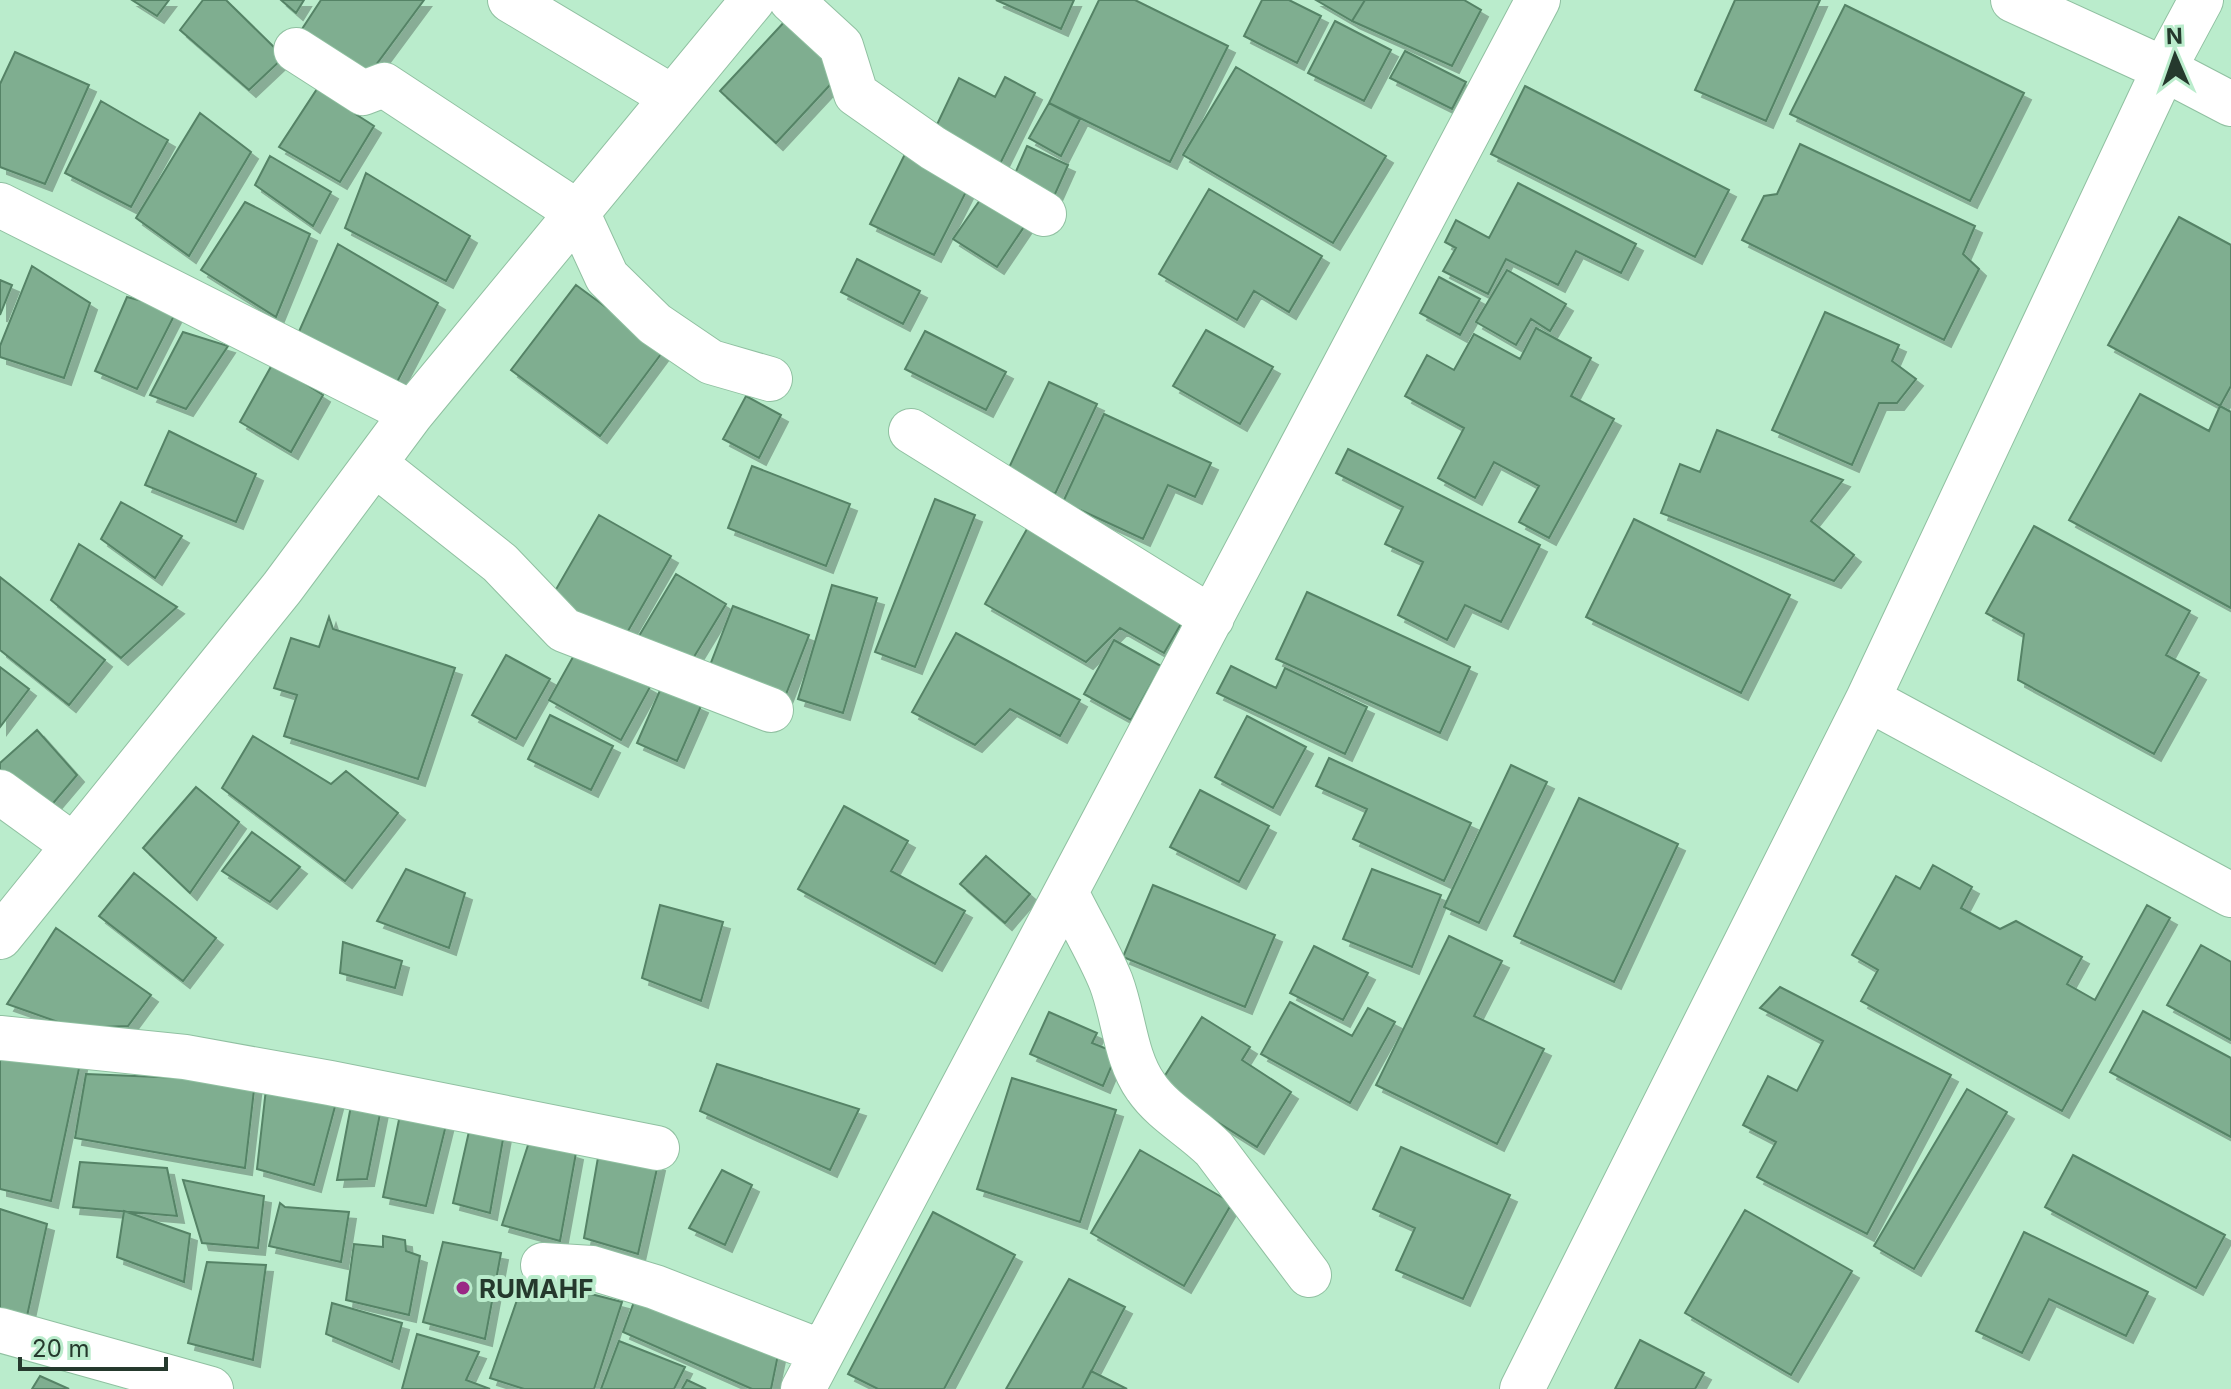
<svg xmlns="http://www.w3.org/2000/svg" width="2231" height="1389" viewBox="0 0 2231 1389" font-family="Inter,sans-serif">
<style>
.building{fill:#7fae90;stroke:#558366;stroke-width:2;filter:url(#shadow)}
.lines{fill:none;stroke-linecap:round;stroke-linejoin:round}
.minor-casing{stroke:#90c0a1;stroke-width:46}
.minor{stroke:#fff;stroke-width:44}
.poi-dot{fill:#9a2885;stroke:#baeccc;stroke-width:3}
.labels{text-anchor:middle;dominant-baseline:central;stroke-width:8;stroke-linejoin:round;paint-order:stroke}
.poi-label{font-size:26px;font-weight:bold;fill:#25392d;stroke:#baeccc;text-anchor:start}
</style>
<defs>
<filter id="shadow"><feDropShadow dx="7" dy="7" stdDeviation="0" flood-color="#0004"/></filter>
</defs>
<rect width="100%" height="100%" fill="#baeccc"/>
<path class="building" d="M132,0H169L157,16Z
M203,0H226L284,57L249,90L180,30Z
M281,0H304L296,13Z
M321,0H424L367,77L302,29Z
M996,0H1074L1061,29Z
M1099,0H1135L1228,46L1170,162L1049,103Z
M1262,0H1289L1321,16L1297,63L1244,36Z
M1316,0H1365L1352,21Z
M1365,0H1464L1481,10L1452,66L1352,21Z
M1735,0H1820L1766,121L1695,90Z
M1845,5L2024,93L1970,201L1790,114Z
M787,19L843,71L776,143L720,91Z
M1335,21L1391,50L1364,101L1308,73Z
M1405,51L1466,82L1452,109L1390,78Z
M15,52L89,85L45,184L0,167V84Z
M1236,67L1386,156L1333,243L1183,155Z
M1005,77L1035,93L999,166L933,133L959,78L995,97Z
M1525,86L1729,190L1695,257L1491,154Z
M317,89L374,126L340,182L279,147Z
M101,101L168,140L131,207L65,173Z
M1049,103L1080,119L1061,156L1029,138Z
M200,113L251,152L189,256L136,218Z
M1800,144L1975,226L1963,254L1979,269L1944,340L1742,240L1764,196L1777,194Z
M909,146L973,178L934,255L870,224Z
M1027,146L1068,165L1051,203L1010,185Z
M270,156L331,192L313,226L255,185Z
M366,173L470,236L446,281L345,228Z
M1518,183L1636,244L1621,273L1576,251L1558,285L1506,259L1488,294L1443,271L1456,248L1445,242L1456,220L1489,238Z
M991,184L1034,212L997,267L953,239Z
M1209,189L1322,256L1289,312L1254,291L1237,320L1159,274Z
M245,202L310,234L276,317L201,270Z
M2179,217L2231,245V386L2220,406L2108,345Z
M338,244L438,303L395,386L297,336Z
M857,259L920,291L903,324L841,292Z
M32,266L90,303L64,378L0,357V346Z
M1507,270L1566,304L1550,331L1531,319L1516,345L1476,322Z
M1439,277L1480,299L1460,335L1420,313Z
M0,280L12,285L0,315Z
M576,285L664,350L600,436L511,370Z
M127,297L177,310L137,389L95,371Z
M1825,312L1899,345L1892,361L1916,379L1897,403H1879L1852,465L1772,430Z
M1536,328L1591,358L1571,396L1614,419L1549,538L1519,522L1539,486L1494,462L1475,498L1438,478L1464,428L1405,396L1427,355L1454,370L1474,334L1520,359Z
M1206,330L1273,367L1240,424L1173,386Z
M925,331L1006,372L986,410L905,369Z
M183,332L228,346L186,409L150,395Z
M273,363L323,395L291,452L240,422Z
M1049,382L1097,404L1055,494L1007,472Z
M2140,394L2209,431L2220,406L2231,412V608L2069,520Z
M746,396L781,415L759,458L723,439Z
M1104,414L1211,463L1195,497L1168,485L1143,539L1063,502Z
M1717,430L1843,480L1811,521L1854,555L1834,581L1661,513L1680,464L1700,472Z
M169,431L256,474L236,522L145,485Z
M1348,449L1540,545L1501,622L1465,605L1447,640L1398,615L1423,562L1385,544L1403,507L1336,473Z
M752,466L850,504L826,566L728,528Z
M935,499L975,515L915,667L875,652Z
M121,502L182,536L155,578L101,539Z
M599,515L671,556L620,645L547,605Z
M1634,519L1790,595L1741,693L1586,617Z
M1032,520L1189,610L1164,653L1120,628L1086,662L985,604Z
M2034,526L2190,611L2166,655L2199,673L2154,754L2018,680L2024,634L1986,613Z
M79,544L177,607L121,658L51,600Z
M676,574L726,604L683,675L633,646Z
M0,577L105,660L69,705L0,650Z
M832,585L877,598L843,713L798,699Z
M1307,592L1470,667L1440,733L1276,659Z
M733,606L809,635L783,702L707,673Z
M329,617L333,629L455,668L418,779L284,736L297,695L274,688L291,638L319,647Z
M956,633L1080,700L1060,736L1010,709L975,745L912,712Z
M1114,640L1161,666L1131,720L1084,694Z
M578,648L650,687L621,740L549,700Z
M506,655L550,679L516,739L472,715Z
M1231,666L1276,688L1285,668L1367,707L1345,754L1217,693Z
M0,667L29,689L0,727Z
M661,688L701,706L677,761L637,743Z
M550,715L613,746L591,790L528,759Z
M1247,716L1306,747L1273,808L1215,777Z
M37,730L77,775L50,807L0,770V763Z
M253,736L331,784L346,771L398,813L345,881L222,788Z
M1329,758L1471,823L1444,881L1353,839L1367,809L1316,786Z
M1511,765L1547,782L1479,923L1444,907Z
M196,787L239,822L190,893L143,848Z
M1200,790L1269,826L1239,882L1170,847Z
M1579,798L1678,844L1614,982L1514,936Z
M844,806L908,841L891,871L965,911L935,964L798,889Z
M252,832L300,867L270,902L222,871Z
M986,856L1030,894L1005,923L960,884Z
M1933,865L1972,887L1961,908L2000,929L2016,921L2082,957L2067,984L2095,1000L2147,905L2170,918L2062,1111L1861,1001L1878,970L1852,955L1896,876L1920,889Z
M406,869L465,893L449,948L377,921Z
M1372,869L1441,895L1412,967L1343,939Z
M134,873L216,938L183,981L99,916Z
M1153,885L1275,935L1245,1007L1123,957Z
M660,905L723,922L701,1001L642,978Z
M56,928L151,995L128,1026L75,1028L7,1004Z
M1449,936L1502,961L1474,1016L1544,1049L1497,1144L1376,1085Z
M343,942L402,961L395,988L340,973Z
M2201,945L2231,962V1040L2167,1005Z
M1314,946L1368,973L1343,1020L1290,993Z
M1780,987L1951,1075L1867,1234L1757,1177L1776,1142L1743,1125L1768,1076L1797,1091L1823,1041L1760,1008Z
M1290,1002L1352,1036L1368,1008L1395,1022L1350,1103L1261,1054Z
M2143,1011L2231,1058V1137L2110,1072Z
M1049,1012L1097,1033L1092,1043L1117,1053L1103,1086L1030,1054Z
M1202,1017L1250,1047L1242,1060L1291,1092L1257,1147L1159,1085Z
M0,1043L81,1059L51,1201L0,1189Z
M717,1064L859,1109L830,1170L700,1111Z
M86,1074L255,1081L245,1168L75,1138Z
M1012,1078L1116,1110L1080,1222L977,1189Z
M266,1089L337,1099L314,1185L257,1169Z
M1967,1089L2007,1112L1914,1269L1874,1246Z
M353,1095L382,1104L367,1179L337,1180Z
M401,1110L449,1113L426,1206L383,1197Z
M472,1118L505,1128L490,1213L453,1203Z
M530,1139L576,1153L560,1241L502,1225Z
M600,1146L658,1164L638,1254L584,1238Z
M1401,1147L1510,1195L1463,1299L1396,1270L1415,1228L1373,1209Z
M1140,1150L1232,1203L1184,1286L1091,1233Z
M2073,1155L2225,1235L2196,1288L2045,1207Z
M80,1162L167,1168L177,1216L73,1207Z
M722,1170L752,1185L725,1245L689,1228Z
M183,1180L264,1196L258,1248L202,1243Z
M280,1203L285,1207L349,1212L341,1262L269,1246Z
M0,1209L47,1224L24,1330L0,1321Z
M1745,1210L1852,1271L1791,1375L1685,1313Z
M124,1211L190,1234L184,1282L117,1257Z
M933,1212L1015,1255L944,1389H878L848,1374Z
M2024,1232L2148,1292L2126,1336L2049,1299L2022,1353L1976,1331Z
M383,1236L405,1240L406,1251L420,1256L409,1315L346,1300L354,1244L383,1247Z
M443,1242L501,1253L485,1339L423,1322Z
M207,1262L266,1265L253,1360L188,1343Z
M525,1277L622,1302L594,1389H524L490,1378Z
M1069,1279L1125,1307L1082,1389H1006Z
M635,1299L779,1350L771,1389H752L623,1332Z
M332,1303L402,1323L392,1362L326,1334Z
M417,1334L479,1352L466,1380L490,1389H402Z
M1640,1340L1704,1373L1695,1389H1615Z
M619,1341L685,1367L674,1389H601Z
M1091,1371L1127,1389H1082Z
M40,1376L69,1389H32Z
M687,1380L706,1389H682Z"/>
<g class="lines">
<g class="minor-casing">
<path id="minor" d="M510,0L672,97
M791,0L841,46L856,94L933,148L1044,214
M2013,0L2164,69L2231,104
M296,50L363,93L384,85L577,212L607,277L655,324L711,362L770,379
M0,205L412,413
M911,431L1212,618
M375,464L500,563L564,630L771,710
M1868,699L2231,895
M0,792L73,845
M1067,894C1081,923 1099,952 1111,982C1124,1016 1125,1058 1146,1087C1163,1112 1192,1127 1214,1149L1309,1275
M0,937L282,588L412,413L753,0
M0,1038L185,1057L330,1083L657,1148
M543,1265L592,1268L655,1287L822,1352
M0,1330L211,1389
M803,1389L1538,0
M1522,1389L1868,699L2164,69L2201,0"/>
</g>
<use href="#minor" class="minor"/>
</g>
<circle class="poi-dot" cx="463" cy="1288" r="8"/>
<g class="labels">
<g class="poi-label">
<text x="479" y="1288">RUMAHF</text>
</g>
</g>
<g transform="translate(2175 56) rotate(358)" stroke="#baeccc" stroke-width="6" paint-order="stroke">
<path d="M0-6L14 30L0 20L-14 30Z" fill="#25392d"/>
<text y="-12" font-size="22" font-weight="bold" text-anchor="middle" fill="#25392d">N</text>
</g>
<path d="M20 1357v12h146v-12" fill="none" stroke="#25392d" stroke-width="4"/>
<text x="32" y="1357" font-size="24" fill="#25392d" stroke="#baeccc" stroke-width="6" paint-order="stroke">20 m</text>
</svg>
